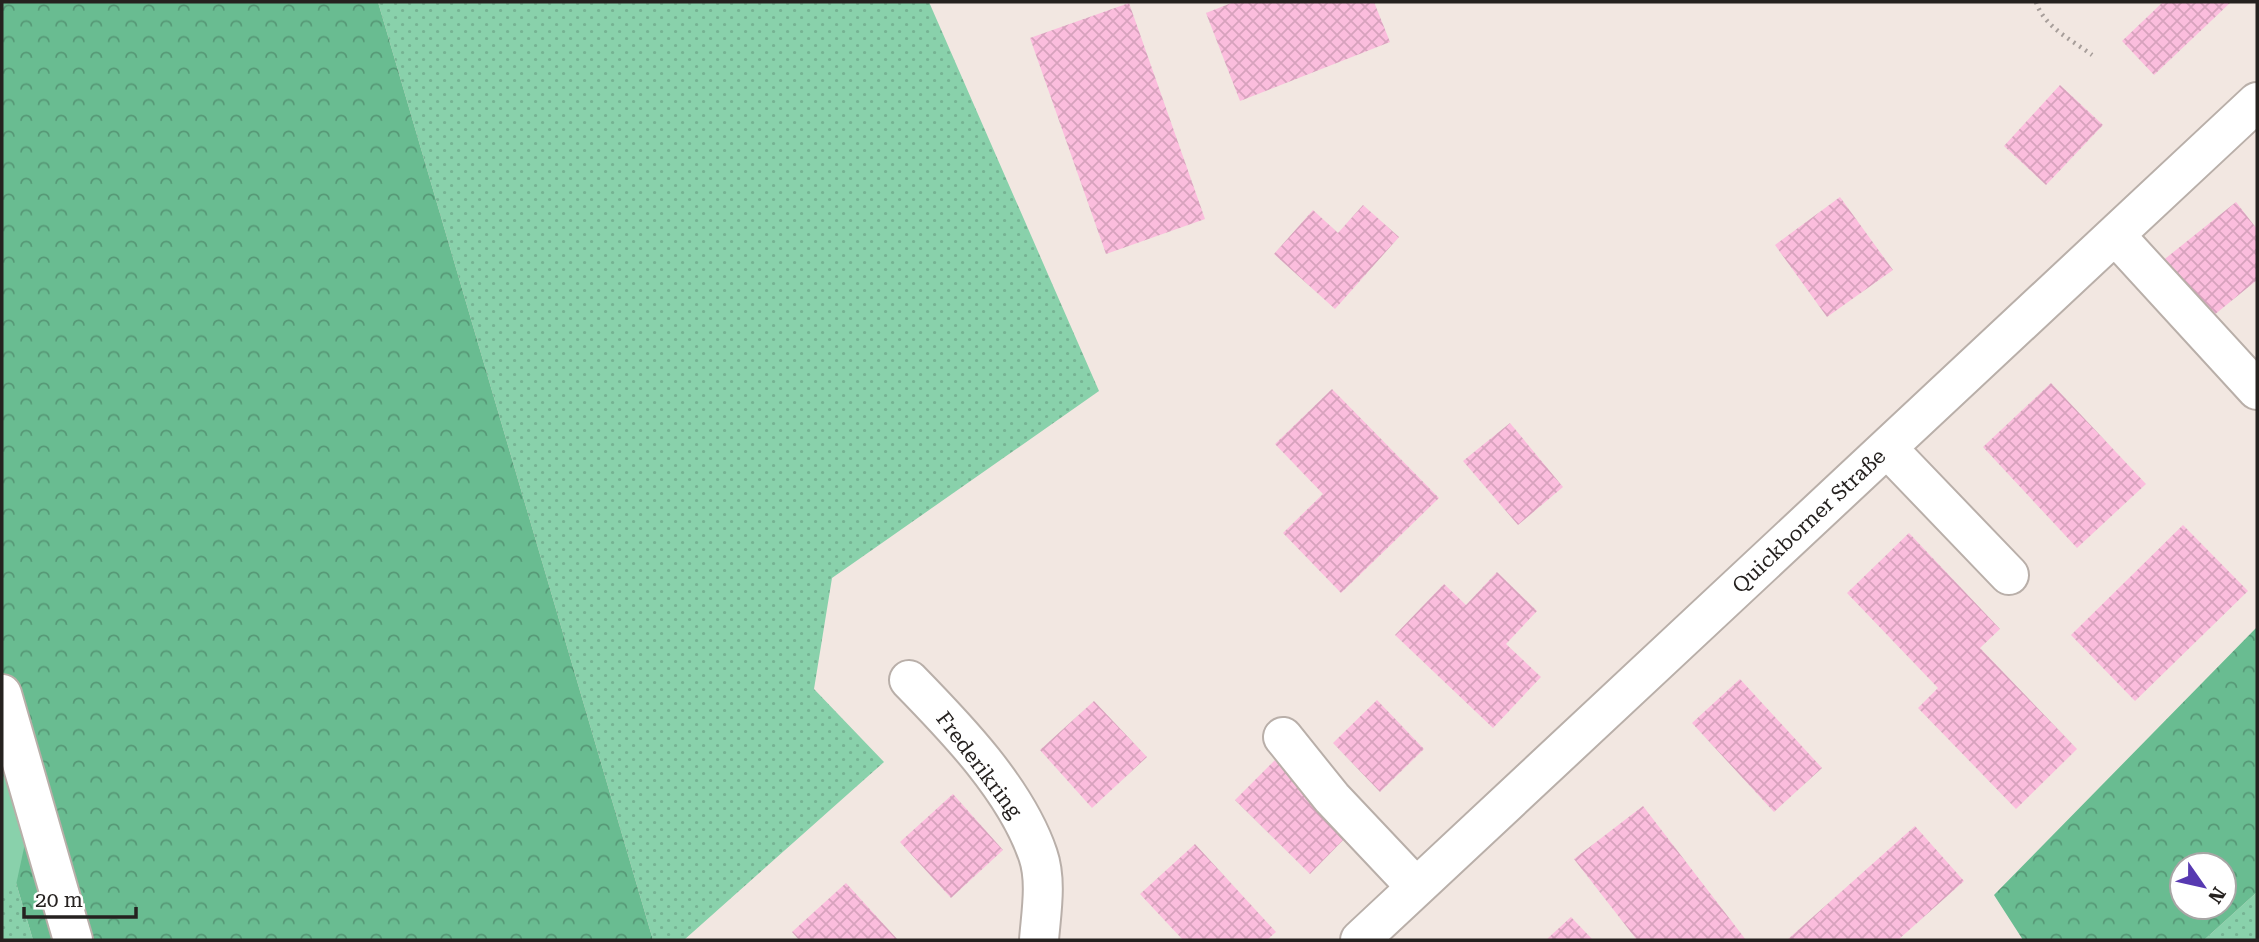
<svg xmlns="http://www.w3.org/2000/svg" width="2259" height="942" viewBox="0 0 2259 942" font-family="'Roboto Serif',serif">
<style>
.grass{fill:url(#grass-dots)}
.forest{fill:url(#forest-crowns);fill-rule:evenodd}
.park{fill:#89d1ab}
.building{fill:url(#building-cross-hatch)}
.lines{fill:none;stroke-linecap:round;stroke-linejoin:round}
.minor-casing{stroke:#b9afa9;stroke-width:42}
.path{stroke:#a79e9a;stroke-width:4.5;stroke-dasharray:2 5;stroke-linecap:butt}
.minor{stroke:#fff;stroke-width:38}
.labels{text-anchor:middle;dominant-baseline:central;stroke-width:5;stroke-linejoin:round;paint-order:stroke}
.street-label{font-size:21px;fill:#25211f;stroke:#fff}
</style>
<defs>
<pattern id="grass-dots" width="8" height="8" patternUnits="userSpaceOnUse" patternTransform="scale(1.75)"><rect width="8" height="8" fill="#89d1ab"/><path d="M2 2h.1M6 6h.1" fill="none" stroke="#76b393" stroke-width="1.8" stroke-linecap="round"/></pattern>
<pattern id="forest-crowns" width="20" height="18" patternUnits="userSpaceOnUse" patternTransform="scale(1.75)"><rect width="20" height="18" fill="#69bc91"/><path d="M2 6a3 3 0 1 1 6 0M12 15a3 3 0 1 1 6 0" fill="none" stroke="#569876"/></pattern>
<pattern id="building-cross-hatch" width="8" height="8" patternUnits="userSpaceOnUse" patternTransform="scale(1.75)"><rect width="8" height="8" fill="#fbbddd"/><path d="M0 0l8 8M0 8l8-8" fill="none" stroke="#d7a2bd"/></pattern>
</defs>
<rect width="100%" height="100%" fill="#f2e7e1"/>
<path class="grass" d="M378,2H929L1099,391L832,578L814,689L884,762L684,940H653Z
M2,836L33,940H2Z
M2257,892V940H2204Z"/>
<path class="forest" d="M2,2H378L653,940H33L2,836Z
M2257,627V892L2204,940H2023L1994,895ZM2182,865H2224V907H2182Z"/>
<path class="park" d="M2,775L33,806L16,885L2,891Z"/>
<path class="building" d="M1234,2H1374L1390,42L1240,101L1206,13Z
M2163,2H2231L2154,75L2122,41Z
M1129,3L1205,219L1106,254L1030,38Z
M2060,85L2103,125L2046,185L2004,146Z
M1840,197L1893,270L1827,317L1775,245Z
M2236,202L2257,229V280L2208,320L2161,262Z
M1363,205L1399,237L1335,309L1274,254L1313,210L1338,233Z
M2051,383L2146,484L2077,548L1983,447Z
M1332,389L1439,498L1341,593L1283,533L1323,494L1275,444Z
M1510,423L1563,487L1518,525L1463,461Z
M2183,525L2248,591L2135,701L2071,635Z
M1909,533L2000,629L1980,648L2077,749L2016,809L1918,708L1938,688L1847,593Z
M1497,572L1537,611L1506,644L1541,677L1493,728L1395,635L1444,584L1466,605Z
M1740,679L1822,768L1774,812L1692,723Z
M1377,700L1424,749L1380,792L1333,743Z
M1094,701L1147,757L1092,808L1040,750Z
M1275,760L1350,833L1310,874L1235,800Z
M953,794L1003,850L951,898L900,842Z
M1643,806L1746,940H1637L1574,859Z
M1915,826L1964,881L1898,940H1787Z
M1195,844L1276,932L1267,940H1183L1140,894Z
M846,883L898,940H799L792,932Z
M1571,917L1593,940H1546Z"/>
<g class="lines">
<g class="minor-casing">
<path id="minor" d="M2115,235L2257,390
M1887,448L2009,575
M909,680C956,728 1016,790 1038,855C1047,881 1041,914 1039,940
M2,694L73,940
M1283,737L1332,798L1416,887
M1360,940L2257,102"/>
</g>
<path class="path" d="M2036,2C2044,27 2072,40 2092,55"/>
<use href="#minor" class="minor"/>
</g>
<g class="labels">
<g class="street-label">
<text transform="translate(1809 521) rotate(-43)">Quickborner Straße</text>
<text transform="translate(979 765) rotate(53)">Frederikring</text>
</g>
</g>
<rect width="2259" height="942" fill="none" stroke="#25211f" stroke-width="7"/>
<g transform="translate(2203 886) rotate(124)"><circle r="33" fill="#ffffff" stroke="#a8a6a5" stroke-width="2"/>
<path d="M0-5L12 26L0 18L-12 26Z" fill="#5739b1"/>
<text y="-10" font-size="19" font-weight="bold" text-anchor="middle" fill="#25211f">N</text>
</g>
<path d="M24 907v10h112v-10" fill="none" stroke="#25211f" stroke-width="3.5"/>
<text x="35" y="907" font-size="21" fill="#25211f" stroke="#ffffff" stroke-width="5" paint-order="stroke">20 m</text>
</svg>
